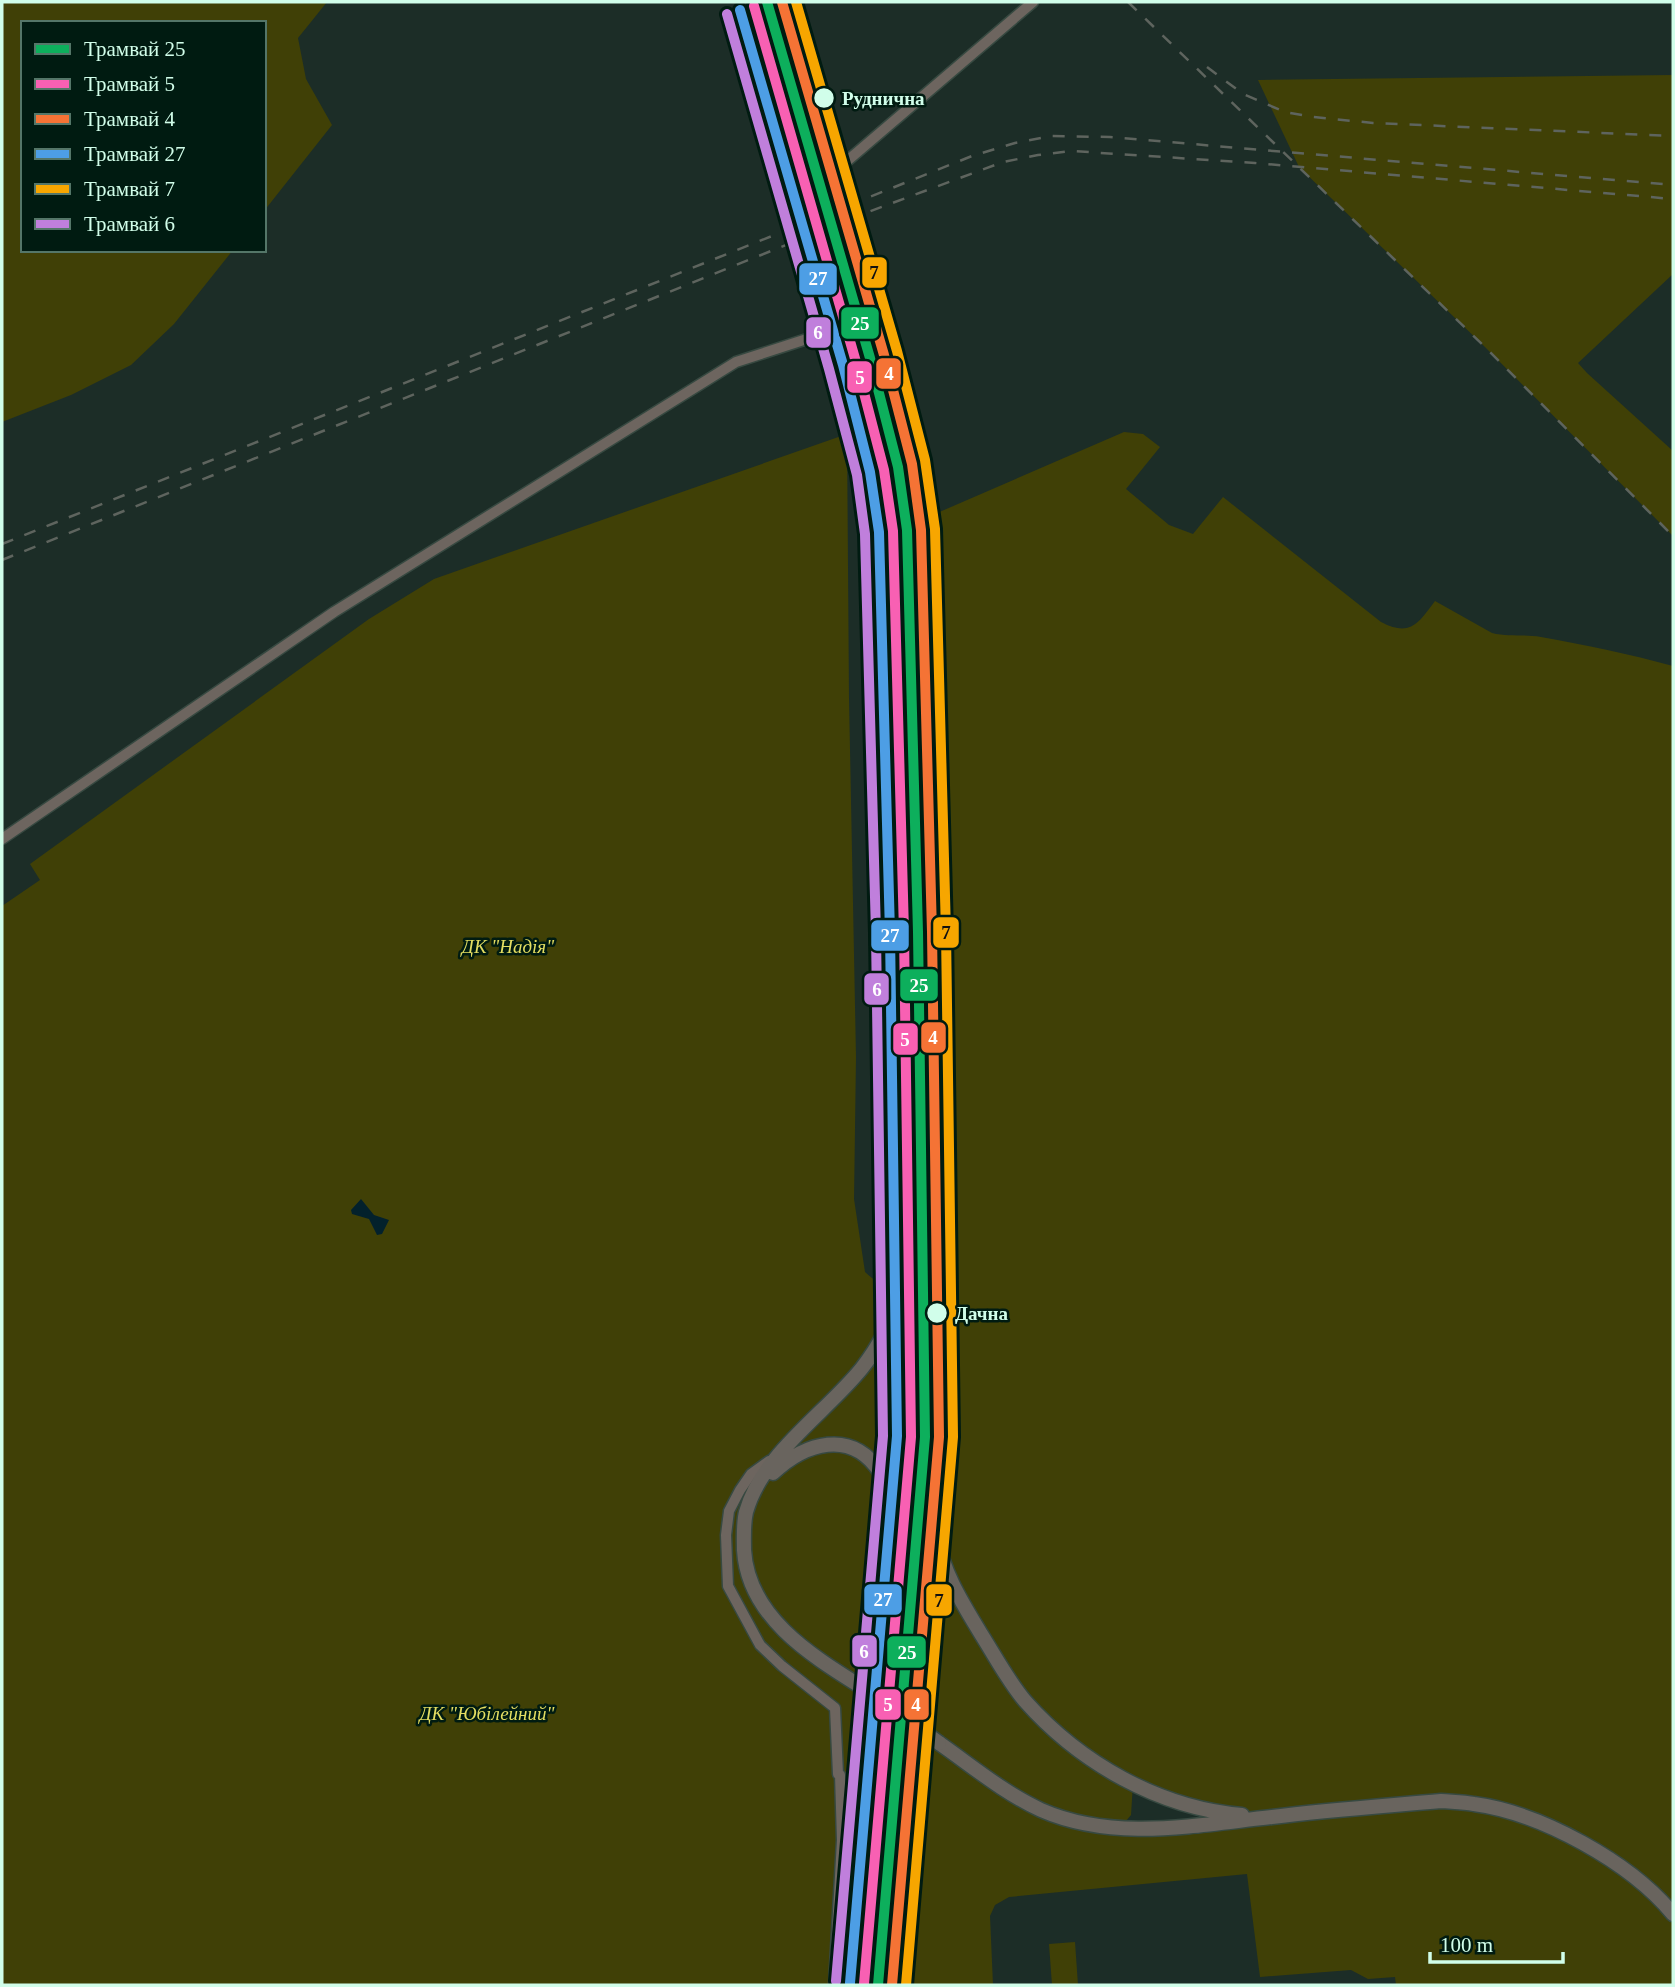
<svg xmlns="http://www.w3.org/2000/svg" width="1675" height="1987" viewBox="0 0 1675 1987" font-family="Georgia,serif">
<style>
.green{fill:#404006;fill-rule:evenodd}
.water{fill:#03212c}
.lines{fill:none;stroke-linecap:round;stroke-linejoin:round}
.minor-casing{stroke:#374941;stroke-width:13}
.major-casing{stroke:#374941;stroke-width:17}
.minor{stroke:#6d655f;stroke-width:10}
.major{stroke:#69645e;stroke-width:14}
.rail{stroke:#5e645e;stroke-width:2.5;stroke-dasharray:12 12;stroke-linecap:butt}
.major-bridge-casing{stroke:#374941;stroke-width:17;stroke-linecap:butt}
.major-bridge{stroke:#69645e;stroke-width:14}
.tram-1-casing{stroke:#001b11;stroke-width:16}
.tram-2-casing{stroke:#001b11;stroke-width:16}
.tram-3-casing{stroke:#001b11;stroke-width:16}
.tram-4-casing{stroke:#001b11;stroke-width:16}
.tram-5-casing{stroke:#001b11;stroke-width:16}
.tram-6-casing{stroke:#001b11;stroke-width:16}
.tram-1{stroke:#0daf5c;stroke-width:10}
.tram-2{stroke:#f860b3;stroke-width:10}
.tram-3{stroke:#f57335;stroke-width:10}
.tram-4{stroke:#4d9ee5;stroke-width:10}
.tram-5{stroke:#f7a600;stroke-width:10}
.tram-6{stroke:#c07fdc;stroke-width:10}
.stop-dot{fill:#d1feea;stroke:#001b11;stroke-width:2.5}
.labels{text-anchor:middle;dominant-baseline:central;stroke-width:5;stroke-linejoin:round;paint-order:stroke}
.stop-label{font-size:19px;font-weight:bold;fill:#d1feea;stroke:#001b11;text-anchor:start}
.park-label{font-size:19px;font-style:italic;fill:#e3de62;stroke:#001b11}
.line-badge{stroke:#001b11;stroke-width:2.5}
.badge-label{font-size:19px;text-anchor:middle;font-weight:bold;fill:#fff}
.pale-badge-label{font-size:19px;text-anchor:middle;font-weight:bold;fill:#111}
</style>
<rect width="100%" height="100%" fill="#1c2d27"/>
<path class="green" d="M2,2H327L298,38L306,79L332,125L264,211V23H23V250H233L174,324L131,365L71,395L2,422Z
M1673,75V274L1578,363L1587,373L1673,451V536L1485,347L1299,167L1258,80Z
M1124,432L1143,434L1160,447L1126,489L1169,525L1193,534L1223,497L1381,622C1410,637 1418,624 1435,601L1492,633C1508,637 1524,634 1541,637C1585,645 1630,654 1673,666V718L1672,720L1673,722V1985H1396L1395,1977L1368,1979L1351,1970L1260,1977L1247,1874L1009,1897L995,1905L990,1916L993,1985H893L939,1461L921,520ZM1133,1783L1239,1815L1120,1828L1131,1815Z
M847,434L849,698L856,1057L854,1199L865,1272C877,1284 888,1287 904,1290L883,1340H905V1462L868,1985H2V906L40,880L30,864L369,619L434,579Z
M1075,1942L1078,1985H1052L1049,1944Z"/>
<path class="water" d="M361,1199L374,1215L389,1220L382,1234L377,1235L369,1219L352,1214L351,1210Z"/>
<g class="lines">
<g class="minor-casing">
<path id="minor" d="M833,173L1033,2
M2,839L334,612L736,362L853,324
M769,1461L751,1474L740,1490L729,1511L726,1535L728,1586L760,1645L782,1666L835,1708L838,1774
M834,1985L842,1840L840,1775"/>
</g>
<g class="major-casing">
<path id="major" d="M760,2L885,441L895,495L899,538L911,899L909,1076L903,1167L902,1263L905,1462L901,1529L875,1824L874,1910L868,1985
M785,2L907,425L917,469L921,520L932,895L939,1461L893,1985
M773,1473C805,1443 851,1428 880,1472C890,1487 893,1506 899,1523
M937,1538C943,1573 963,1604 981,1634C995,1656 1008,1681 1025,1701C1080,1763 1159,1808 1242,1815
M860,1686C809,1654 748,1616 744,1550C744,1538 743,1524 746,1512C762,1454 826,1413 862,1368C880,1345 889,1325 900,1298
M939,1743C972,1766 1004,1793 1041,1810C1114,1842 1196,1825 1272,1817C1328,1810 1385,1806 1441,1801C1452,1802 1463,1802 1474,1804C1541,1813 1630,1862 1673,1914"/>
</g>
<use href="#minor" class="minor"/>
<use href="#major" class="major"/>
<path class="rail" d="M1128,2L1485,347L1673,536
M1207,67L1243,94L1285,112L1313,117L1373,123L1673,136
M2,544L972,156L1015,143L1051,136L1110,137L1673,185
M2,560L868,212L1003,162L1038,155L1072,151L1255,163L1673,199"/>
<g class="major-bridge-casing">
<path id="major-bridge" d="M860,1686L939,1743"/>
</g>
<use href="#major-bridge" class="major-bridge"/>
<g class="tram-1-casing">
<path id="tram-1" d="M767,2L870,358L898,467L907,530L918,932L925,1437L878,1985"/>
</g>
<g class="tram-2-casing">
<path id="tram-2" d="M754,6L856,362L884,470L893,531L904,932L911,1437L864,1984"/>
</g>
<g class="tram-3-casing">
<path id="tram-3" d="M782,2L884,355L912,464L921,530L932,932L939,1437L892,1985"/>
</g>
<g class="tram-4-casing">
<path id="tram-4" d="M740,10L843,365L870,472L879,532L890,933L897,1436L850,1983"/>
</g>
<g class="tram-5-casing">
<path id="tram-5" d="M796,2L897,351L925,460L935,529L946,932L953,1437L906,1985"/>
</g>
<g class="tram-6-casing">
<path id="tram-6" d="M727,14L829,369L857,475L865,534L876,933L883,1436L836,1981"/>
</g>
<use href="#tram-1" class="tram-1"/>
<use href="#tram-2" class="tram-2"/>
<use href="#tram-3" class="tram-3"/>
<use href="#tram-4" class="tram-4"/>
<use href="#tram-5" class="tram-5"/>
<use href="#tram-6" class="tram-6"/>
</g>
<g class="stop-dot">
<circle cx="824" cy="98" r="11"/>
<circle cx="937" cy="1313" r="11"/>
</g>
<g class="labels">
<g class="stop-label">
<text x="842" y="98">Руднична</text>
<text x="955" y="1313">Дачна</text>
</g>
<g class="park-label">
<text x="508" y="946">ДК "Надія"</text>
<text x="487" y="1713">ДК "Юбілейний"</text>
</g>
</g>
<g class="line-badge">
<rect x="861" y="256" width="27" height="33" rx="7" fill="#f7a600"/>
<rect x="798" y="262" width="40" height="34" rx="7" fill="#4d9ee5"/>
<rect x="840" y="306" width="40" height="34" rx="7" fill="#0daf5c"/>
<rect x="805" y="316" width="27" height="33" rx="7" fill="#c07fdc"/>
<rect x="875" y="357" width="27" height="33" rx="7" fill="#f57335"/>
<rect x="846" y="360" width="27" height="34" rx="7" fill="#f860b3"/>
<rect x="932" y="916" width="28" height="33" rx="7" fill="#f7a600"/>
<rect x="870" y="919" width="40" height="33" rx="7" fill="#4d9ee5"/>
<rect x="899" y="968" width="40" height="34" rx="7" fill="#0daf5c"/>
<rect x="863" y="972" width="27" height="34" rx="7" fill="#c07fdc"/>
<rect x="920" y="1021" width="27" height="33" rx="7" fill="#f57335"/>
<rect x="892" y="1022" width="27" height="34" rx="7" fill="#f860b3"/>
<rect x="863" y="1583" width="40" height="33" rx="7" fill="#4d9ee5"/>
<rect x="925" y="1583" width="28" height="34" rx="7" fill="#f7a600"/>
<rect x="851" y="1634" width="27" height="34" rx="7" fill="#c07fdc"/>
<rect x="886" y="1635" width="41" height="34" rx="7" fill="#0daf5c"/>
<rect x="874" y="1688" width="28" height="33" rx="7" fill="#f860b3"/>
<rect x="903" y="1688" width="27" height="33" rx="7" fill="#f57335"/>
</g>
<g class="badge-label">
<text x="818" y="285">27</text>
<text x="860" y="330">25</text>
<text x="818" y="339">6</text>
<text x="889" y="380">4</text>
<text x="860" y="384">5</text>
<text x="890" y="942">27</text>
<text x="919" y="992">25</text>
<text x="877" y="996">6</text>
<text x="933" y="1044">4</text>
<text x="905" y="1046">5</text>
<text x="883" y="1606">27</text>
<text x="864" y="1658">6</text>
<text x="907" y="1659">25</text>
<text x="888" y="1711">5</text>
<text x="916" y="1711">4</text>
</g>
<g class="pale-badge-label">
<text x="874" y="279">7</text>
<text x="946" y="939">7</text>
<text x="939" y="1607">7</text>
</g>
<rect width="1675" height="1987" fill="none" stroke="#d1feea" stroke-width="7"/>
<rect x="21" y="21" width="245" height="231" fill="#001b11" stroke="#547668" stroke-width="2"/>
<rect x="35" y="44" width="35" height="10" fill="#0daf5c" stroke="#547668" stroke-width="2"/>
<text x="84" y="56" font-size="21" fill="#d1feea">Трамвай 25</text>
<rect x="35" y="79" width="35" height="10" fill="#f860b3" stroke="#547668" stroke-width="2"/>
<text x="84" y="91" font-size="21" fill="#d1feea">Трамвай 5</text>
<rect x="35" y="114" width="35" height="10" fill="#f57335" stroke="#547668" stroke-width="2"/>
<text x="84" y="126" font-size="21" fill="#d1feea">Трамвай 4</text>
<rect x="35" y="149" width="35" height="10" fill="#4d9ee5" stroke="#547668" stroke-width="2"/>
<text x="84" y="161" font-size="21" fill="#d1feea">Трамвай 27</text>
<rect x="35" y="184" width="35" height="10" fill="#f7a600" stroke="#547668" stroke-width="2"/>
<text x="84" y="196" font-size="21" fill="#d1feea">Трамвай 7</text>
<rect x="35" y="219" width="35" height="10" fill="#c07fdc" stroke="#547668" stroke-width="2"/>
<text x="84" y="231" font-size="21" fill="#d1feea">Трамвай 6</text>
<path d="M1430 1952v10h133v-10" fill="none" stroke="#d1feea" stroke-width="3.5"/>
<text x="1440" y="1952" font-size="21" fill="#d1feea" stroke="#001b11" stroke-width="5" paint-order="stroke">100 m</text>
</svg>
